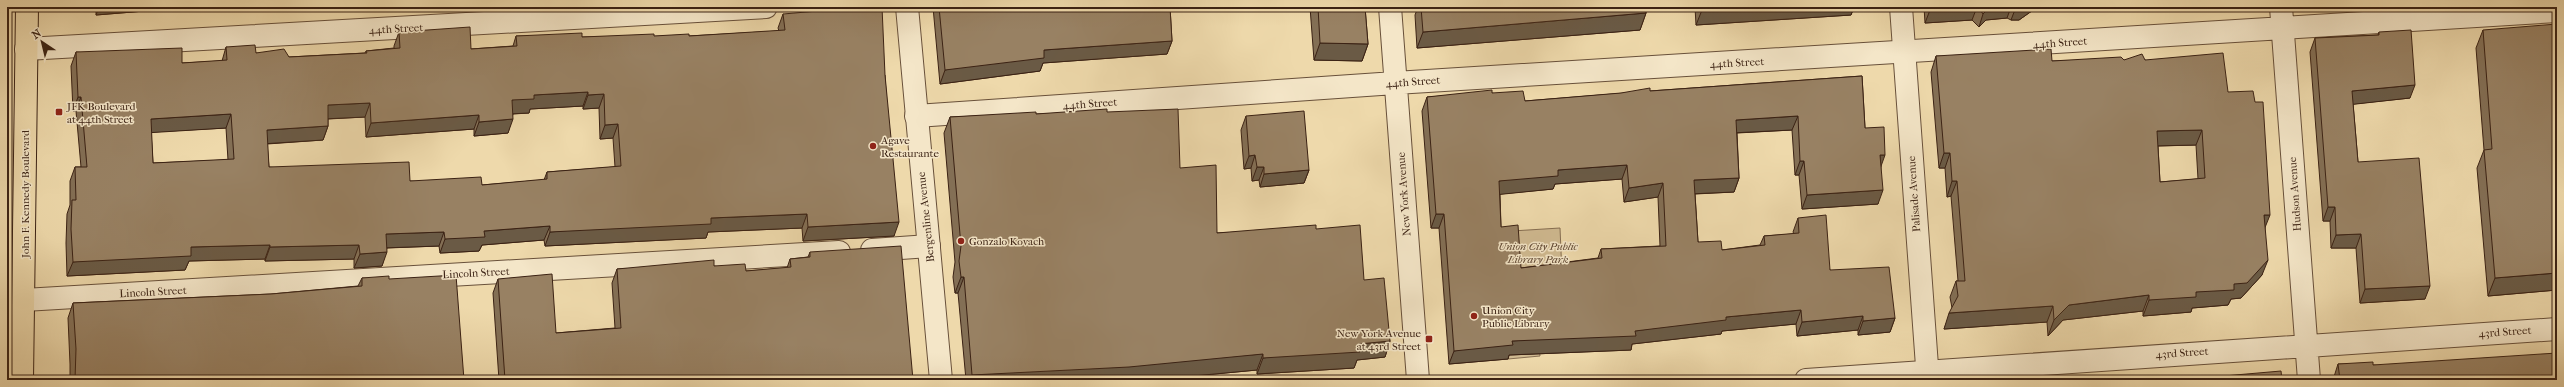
<svg xmlns="http://www.w3.org/2000/svg" width="2564" height="387" viewBox="0 0 2564 387" font-family="'IM FELL French Canon',serif">
<style>
.green{fill:#d0ba91;stroke:#866e52}
.lines{fill:none;stroke-linecap:round;stroke-linejoin:round}
.minor-casing{stroke:#68503a;stroke-width:24}
.tertiary-casing{stroke:#68503a;stroke-width:24}
.primary-casing{stroke:#3b2214;stroke-width:24}
.minor{stroke:#f4e6c8;stroke-width:22}
.tertiary{stroke:#f4e6c8;stroke-width:22}
.primary{stroke:#eed9ab;stroke-width:22}
.wall{fill:#836f55;stroke:#3b2214;fill-rule:evenodd}
.shaded-wall{fill:#6a5a45;stroke:#3b2214}
.building{fill:#988163;stroke:#3b2214;fill-rule:evenodd}
.poi-dot{fill:#8f2418;stroke:#f4e6c8;stroke-width:1.5}
.labels{text-anchor:middle;dominant-baseline:central;stroke-width:3;stroke-linejoin:round;paint-order:stroke}
.street-label{font-size:11px;fill:#3b2214;stroke:#f4e6c8}
.poi-label{font-size:11px;fill:#3b2214;stroke:#f4e6c8;text-anchor:start}
.park-label{font-size:11px;font-style:italic;fill:#604833;stroke:#f4e6c8}
</style>
<rect width="100%" height="100%" fill="#eed9ab"/>
<filter id="stains"><feTurbulence type="fractalNoise" baseFrequency=".005" numOctaves="4"/><feColorMatrix values="0 0 0 0 .2 0 0 0 0 .09 0 0 0 0 .02 0 0 0 .5 -.17"/></filter>
<radialGradient id="worn" r=".72"><stop offset=".6" stop-color="#630" stop-opacity="0"/><stop offset="1" stop-color="#630" stop-opacity=".3"/></radialGradient>
<path class="green" d="M1560,228L1562,274L1536,313L1540,356L1508,359L1499,273L1512,231Z"/>
<g class="lines">
<g class="minor-casing">
<path id="minor" d="M1390,7L1418,380
M2281,7L2309,380
M26,49L766,7
M916,116L1395,83L2557,11
M872,250L929,246
M24,300L839,252
M7,371L22,373
M1806,380L2557,329"/>
</g>
<g class="tertiary-casing">
<path id="tertiary" d="M907,7L941,380
M1901,7L1928,380"/>
</g>
<g class="primary-casing">
<path id="primary" d="M22,380L27,7"/>
</g>
<use href="#minor" class="minor"/>
<use href="#tertiary" class="tertiary"/>
<use href="#primary" class="primary"/>
</g>
<path class="wall" d="M96,7H174L169,9L96,15Z
M933,7H1170L1172,41L1167,54L1043,63L1040,71L940,84Z
M1310,7H1365L1368,44L1362,61L1314,60Z
M1418,7H1646V13L1640,30L1417,48L1415,15Z
M1695,7H1854L1851,15L1696,25Z
M1924,7H2041L2036,8L2019,20H2011L2007,18L1986,20L1979,27L1972,20L1925,23Z
M783,14L885,75L894,236L803,241L802,228L708,232L706,238L545,246L544,240L482,245L479,251L440,253L439,246L387,248L382,266L354,268V259L265,261V259L189,261L185,270L67,276L66,243L67,214L70,205V181L75,167H81L76,111H73L71,66L76,52L182,63L222,61L226,47L256,53L289,57L365,53L366,51L394,48V46L399,32L471,49L513,46L516,36L582,37L689,36L779,31L778,28ZM583,106V109L599,108L600,139L613,138L615,167L547,172L544,180L482,185L410,181L269,167L267,144L323,140L328,126V119L365,117L366,137L474,129V136L508,133L513,114L529,113L530,109ZM226,128L228,160L153,163L151,132Z
M2483,30L2557,290L2488,296L2477,168L2484,150L2476,48Z
M2379,32L2410,98L2353,104L2358,162L2425,299L2360,303L2356,248H2331L2330,221H2323L2310,52L2315,38L2378,35Z
M1936,56L2052,61L2145,60L2228,92L2265,228L2262,275L2241,298L2231,299L2228,305L2192,308L2191,312L2143,316V311L2063,320L2048,336L2047,322L1944,329L1952,308L1950,297L1956,281H1958L1951,196L1947,197L1945,168H1939L1931,72ZM2196,145L2198,179L2160,182L2158,146Z
M1862,76L1865,128L1881,166L1878,204L1802,209L1799,175H1795L1792,130L1737,133L1739,178L1734,192L1695,194L1698,242L1722,250L1760,245L1764,236L1794,234L1793,232L1798,218L1830,270L1895,318L1890,332L1858,335V330L1797,336L1796,324L1722,331L1721,334L1632,344L1631,350L1509,355L1508,359L1449,364L1439,228H1431L1422,111L1427,97L1492,93L1525,101L1650,91ZM1622,179L1624,202L1658,197L1660,246L1601,249L1598,258L1521,268L1501,227L1500,194L1553,189L1555,184Z
M1107,112L1180,168L1217,233L1316,229L1364,280L1390,341L1385,357L1357,360L1354,368L1257,374V370L1151,380H966L958,293H955L953,277L955,262L944,133L950,117L1036,114Z
M1246,116L1309,170L1304,183L1260,187L1259,180L1252,181L1251,168L1244,169L1241,130Z
M810,252L913,380H499L493,293L498,279L556,333L615,328L612,283L617,269L714,266L746,271L787,268L790,259L808,257Z
M362,278L389,279L464,380H70V364L68,318L73,303L271,294L358,286Z
M2338,364L2373,365L2557,380H2333Z"/>
<path class="shaded-wall" d="M99,7H174L169,9L96,15Z
M1756,7H1854L1851,15L1696,25L1702,10Z
M1971,7H1977L1972,20L1925,23L1930,10Z
M1990,7H2011L2007,18L1986,20L1979,27L1983,14Z
M2016,7H2041L2036,8L2019,20H2011Z
M1646,13L1640,30L1417,48L1423,32Z
M1172,41L1167,54L1043,63L1040,71L940,84L945,70L1044,50Z
M1320,43L1368,44L1362,61L1314,60Z
M2415,85L2410,98L2347,105L2352,91Z
M588,92L583,106L530,109L529,113L507,114L512,100L534,95Z
M604,94L599,108L583,109L588,95Z
M78,97H81L76,111H73Z
M370,103L365,117L323,119L328,105Z
M231,114L226,128L145,133L151,119Z
M479,115L474,129L366,137L371,123Z
M1798,116L1792,130L1731,133L1736,120Z
M513,119L508,133L474,136L479,122Z
M618,124L613,138L600,139L605,125Z
M328,126L323,140L261,144L267,130Z
M2202,130L2196,145L2152,146L2157,131Z
M1944,153H1950L1945,168H1939Z
M1255,155L1251,168L1244,169L1249,156Z
M1880,155H1885L1880,169Z
M1800,161H1804L1799,175H1795Z
M1627,165L1622,179L1555,184L1553,189L1494,195L1499,181L1558,170Z
M1257,167H1264L1259,180L1252,181Z
M1309,170L1304,183L1260,187L1264,174Z
M1739,178L1734,192L1689,194L1694,180Z
M1952,181H1957L1951,196L1947,197Z
M1663,183L1658,197L1624,202L1629,188Z
M1883,190L1878,204L1802,209L1807,195Z
M2328,207H2335L2330,221H2323Z
M807,214L802,228L708,232L706,238L545,246L550,232L711,218Z
M1436,214H1444L1439,228H1431Z
M2264,215H2270L2264,230Z
M899,222L894,236L803,241L808,227Z
M550,226L544,240L482,245L479,251L440,253L445,239L484,231Z
M444,232L439,246L381,248L386,234Z
M2361,234L2356,248H2331L2336,235Z
M270,245L265,259L189,261L185,270L67,276L73,262L191,247Z
M359,245L354,259L265,261L270,247Z
M387,252L382,266L354,268L360,254Z
M2268,260L2262,275L2241,298L2231,299L2228,305L2192,308L2191,312L2143,316L2149,300L2196,292L2234,284Z
M2557,273V290L2488,296L2495,278Z
M961,277H964L958,293H955Z
M2430,286L2425,299L2360,303L2365,289Z
M2149,295L2143,311L2063,320L2048,336L2054,320L2069,305Z
M2053,306L2047,322L1944,329L1949,313Z
M1801,310L1796,324L1722,331L1721,334L1632,344L1631,350L1509,355L1508,359L1449,364L1454,351L1512,341L1635,331L1726,317Z
M1863,316L1858,330L1797,336L1802,322Z
M1895,318L1890,332L1858,335L1863,321Z
M1390,341L1385,357L1357,360L1354,368L1257,374L1263,358L1359,344Z
M1263,354L1257,370L1151,380H971L972,375Z"/>
<path class="building" d="M864,7H882L885,75L899,222L808,227L807,214L711,218V224L550,232V226L484,231L485,237L445,239L444,232L386,234L387,252L360,254L359,245L270,247V245L191,247V256L73,262L71,229L72,200H76L75,167H87L81,97H78L76,52L182,48V63L227,60L226,47L255,45L256,53L284,49L289,57L367,53L366,51L400,48L399,32L470,27L471,49L517,46L516,36L582,33V37L654,34V36L689,34V36L785,30L783,14ZM588,92V95L604,94L605,125L618,124L621,166L547,172V179L482,185L481,177L410,181L409,162L269,167L267,130L328,126V105L370,103L371,123L479,115V122L513,119L512,100L534,99V95ZM231,114L234,159L153,163L151,119Z
M939,7H1170L1172,41L1044,50V58L945,70Z
M1318,7H1365L1368,44L1320,43Z
M1421,7H1646V13L1423,32Z
M1702,7H1756L1702,10Z
M1930,7H1971L1930,10Z
M1978,7H1990L1983,14Z
M2557,24V273L2495,278L2484,150L2492,149L2483,30Z
M2411,30L2415,85L2352,91L2358,162L2419,158L2430,286L2365,289L2361,234L2336,235L2335,207H2328L2315,38L2379,35V32Z
M2051,49L2052,61L2121,57L2124,60L2142,54L2145,60L2223,53L2228,92L2253,91L2255,102H2263L2270,215H2264L2268,260L2247,283L2234,284V290L2196,292V297L2149,300V295L2069,305L2054,320L2053,306L1949,313L1958,296L1956,281H1965L1957,181H1952L1950,153H1944L1936,56ZM2202,130L2205,178L2160,182L2157,131Z
M1862,76L1865,128L1884,127L1885,155H1880L1883,190L1807,195L1804,161H1800L1798,116L1736,120L1739,178L1694,180L1698,242L1721,241L1722,250L1765,245L1764,236L1799,233L1798,218L1826,215L1830,270L1889,267L1895,318L1863,321V316L1802,322L1801,310L1726,317V320L1635,331L1636,336L1512,341L1513,345L1454,351L1444,214H1436L1427,97L1492,90V93L1523,91L1525,101L1621,93L1650,88V91ZM1627,165L1629,188L1663,183L1666,246L1601,249L1602,258L1521,268L1518,225L1501,227L1499,181L1558,176V170Z
M1107,109V112L1178,109L1180,168L1216,165L1217,233L1316,225V229L1360,225L1364,280L1384,278L1390,341L1359,344L1360,352L1263,358V354L1129,367L972,375L964,277H961L959,261L961,246L950,117L1036,112V114Z
M1304,111L1309,170L1264,174V167H1257L1255,155L1249,156L1246,116Z
M901,246L913,380H505L498,279L552,274L556,333L621,328L617,269L714,260V266L745,264L746,271L791,267L790,259L810,257V252Z
M456,275L464,380H75L76,349L73,303L271,294L362,286V278L389,276V279Z
M2557,353V380H2340L2338,364L2373,362V365Z
M2281,371L2282,380H2178Z
M2118,378L2119,380H2106Z"/>
<g class="poi-dot">
<rect x="55" y="108" width="8" height="8" rx="2"/>
<circle cx="873" cy="146" r="4"/>
<circle cx="961" cy="241" r="4"/>
<circle cx="1474" cy="316" r="4"/>
<rect x="1425" y="335" width="8" height="8" rx="2"/>
</g>
<g class="labels">
<g class="street-label">
<text transform="translate(396 29) rotate(-3)">44th Street</text>
<text transform="translate(2060 43) rotate(-4)">44th Street</text>
<text transform="translate(1737 63) rotate(-3)">44th Street</text>
<text transform="translate(1413 82) rotate(-4)">44th Street</text>
<text transform="translate(1090 104) rotate(-4)">44th Street</text>
<text transform="translate(25 194) rotate(-90)">John F. Kennedy Boulevard</text>
<text transform="translate(1404 194) rotate(-94)">New York Avenue</text>
<text transform="translate(1914 194) rotate(-94)">Palisade Avenue</text>
<text transform="translate(2295 194) rotate(-94)">Hudson Avenue</text>
<text transform="translate(926 217) rotate(-96)">Bergenline Avenue</text>
<text transform="translate(476 273) rotate(-3)">Lincoln Street</text>
<text transform="translate(153 292) rotate(-3)">Lincoln Street</text>
<text transform="translate(2505 332) rotate(-4)">43rd Street</text>
<text transform="translate(2182 353) rotate(-4)">43rd Street</text>
</g>
<g class="poi-label">
<text x="67" y="106">JFK Boulevard<tspan x="67" dy="13">at 44th Street</tspan></text>
<text x="881" y="140">Agave<tspan x="881" dy="13">Restaurante</tspan></text>
<text x="969" y="241">Gonzalo Kovach</text>
<text x="1482" y="310">Union City<tspan x="1482" dy="13">Public Library</tspan></text>
<text x="1421" y="333" text-anchor="end">New York Avenue<tspan x="1421" dy="13">at 43rd Street</tspan></text>
</g>
<g class="park-label">
<text x="1538" y="246">Union City Public<tspan x="1538" dy="13">Library Park</tspan></text>
</g>
</g>
<rect width="2564" height="387" fill="none" stroke="#eed9ab" stroke-width="24"/>
<rect x="8" y="8" width="2548" height="371" fill="none" stroke="#3b2214" stroke-width="2"/>
<rect x="12" y="12" width="2540" height="363" fill="none" stroke="#3b2214"/>
<g transform="translate(42 42) rotate(325)" stroke="#f4e6c8" stroke-width="3" paint-order="stroke">
<path d="M0-3L7 15L0 10L-7 15Z" fill="#3b2214"/>
<text y="-6" font-size="11" font-weight="bold" text-anchor="middle" fill="#3b2214">N</text>
</g>
<rect width="100%" height="100%" filter="url(#stains)"/>
<rect width="100%" height="100%" fill="url(#worn)"/>
</svg>
